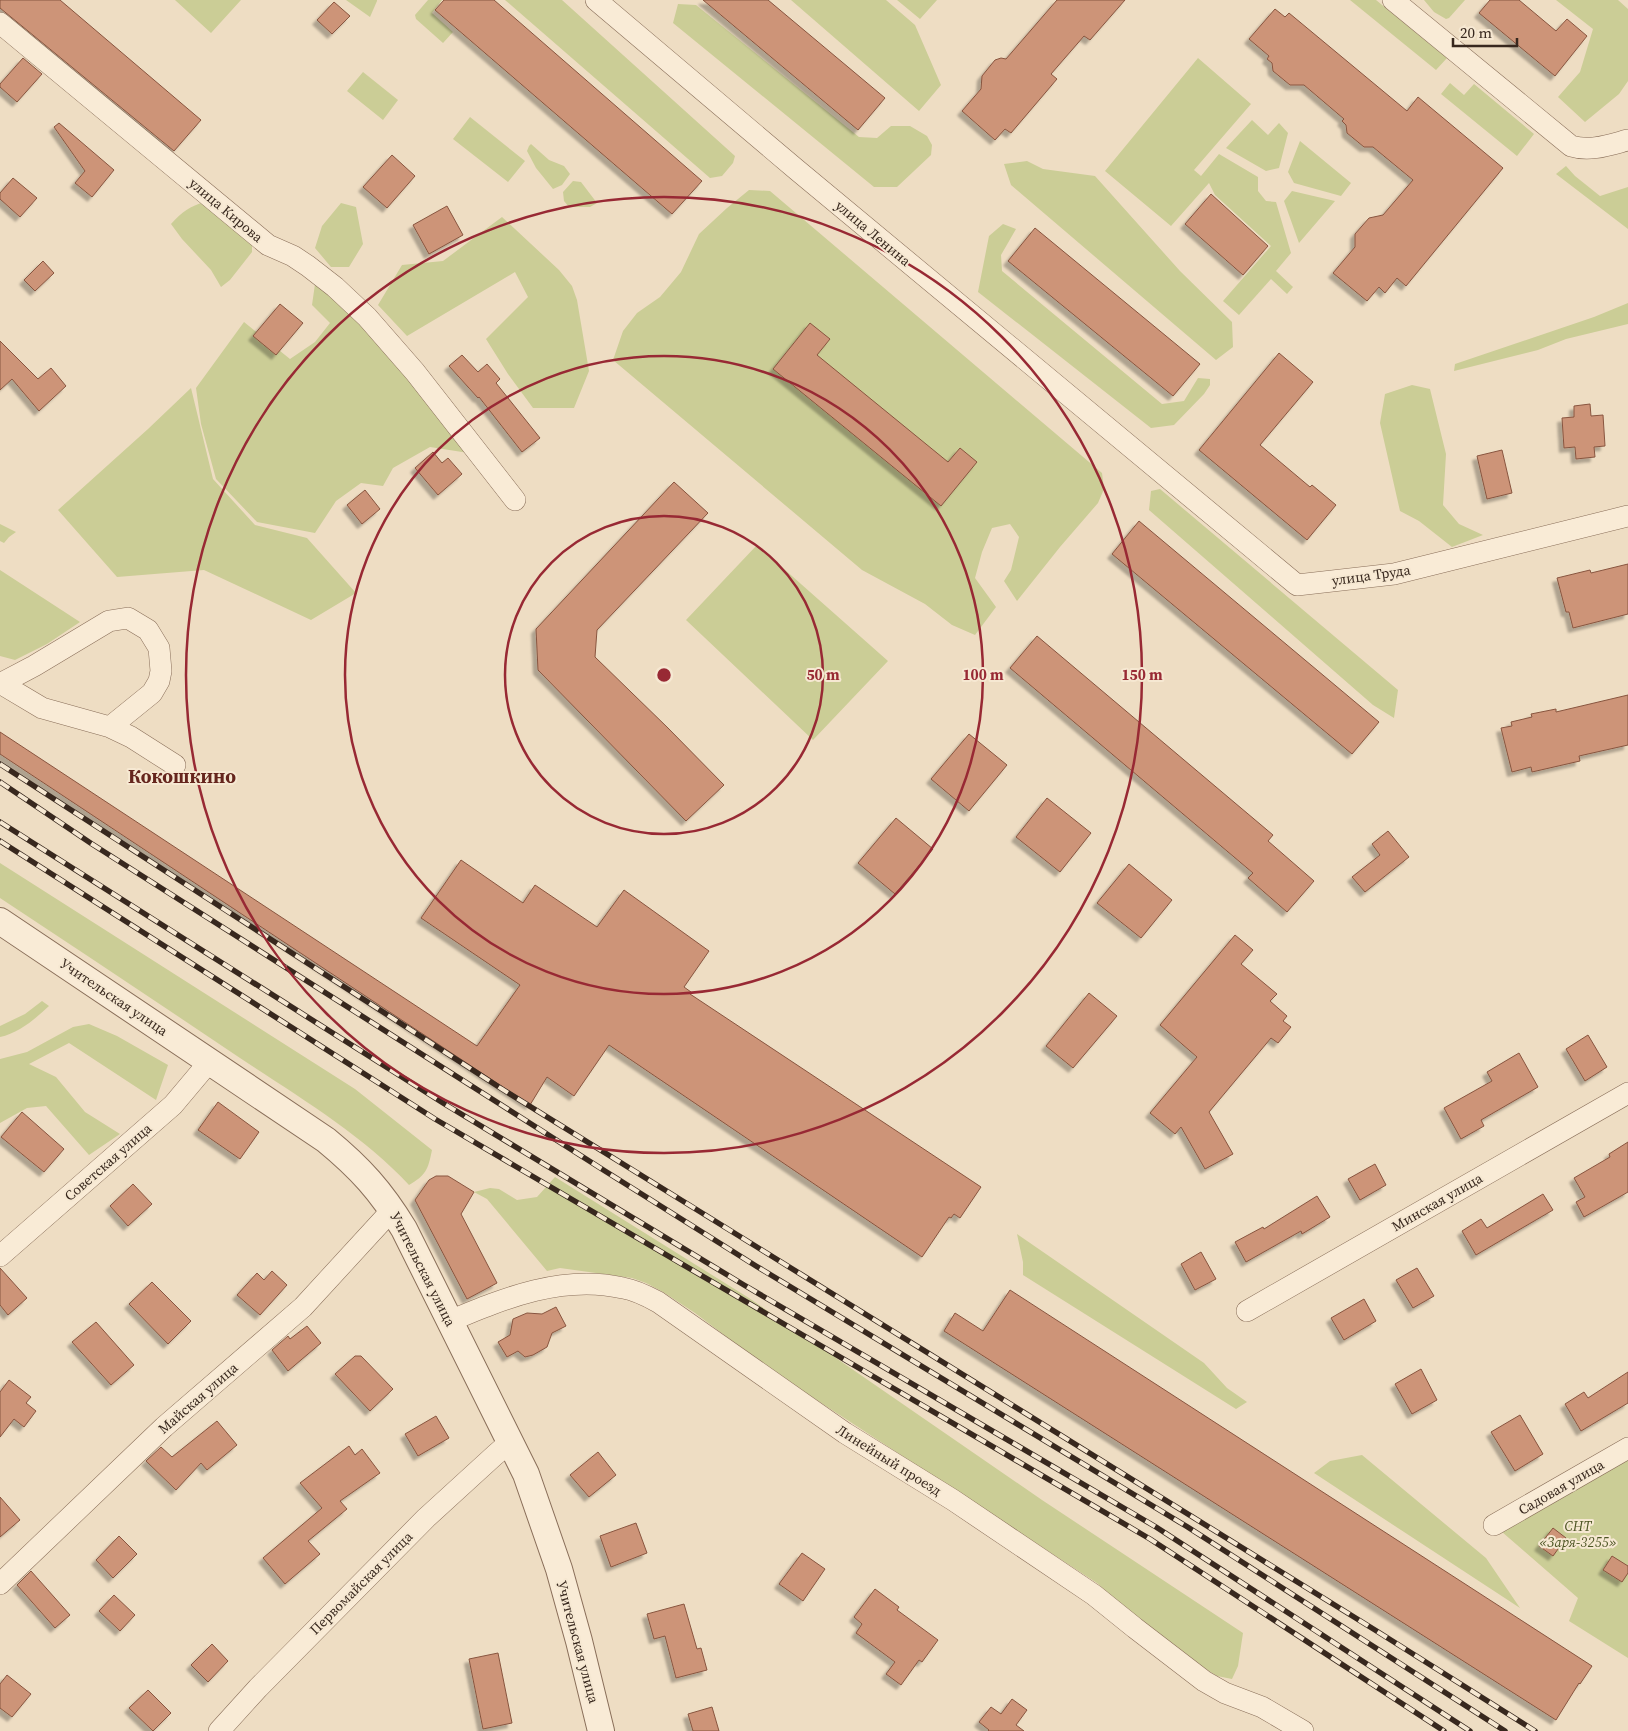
<svg xmlns="http://www.w3.org/2000/svg" width="1628" height="1731" viewBox="0 0 1628 1731" font-family="'Source Serif 4',serif">
<style>
.green{fill:#cbcd96}
.building{fill:#cd9478;stroke:#88553f;filter:url(#shadow)}
.lines{fill:none;stroke-linecap:round;stroke-linejoin:round}
.minor-casing{stroke:#896e59;stroke-width:22}
.tertiary-casing{stroke:#896e59;stroke-width:28}
.minor{stroke:#f9ebd6;stroke-width:21}
.tertiary{stroke:#f9ebd6;stroke-width:26}
.rail-casing{stroke:#38281e;stroke-width:5.5}
.rail{stroke:#f6e8d2;stroke-width:4;stroke-dasharray:11;stroke-linecap:butt}
.ring{fill:none;stroke:#982934;stroke-width:2.5}
.labels{text-anchor:middle;dominant-baseline:central;stroke-width:4;stroke-linejoin:round;paint-order:stroke}
.street-label{font-size:14px;fill:#38281e;stroke:#f6e8d2}
.park-label{font-size:14px;font-style:italic;fill:#4d5524;stroke:#f6e8d2}
.district-label{font-size:19px;font-weight:bold;fill:#65251d;stroke:#f6e8d2}
.centre{fill:#982934;stroke:#f6e8d2;stroke-width:2.5}
.ring-label{font-size:15px;text-anchor:middle;font-weight:bold;fill:#982934;stroke:#f6e8d2;stroke-width:4;stroke-linejoin:round;paint-order:stroke}
</style>
<defs>
<filter id="shadow"><feDropShadow dx="-4.5" dy="4.5" stdDeviation="1" flood-color="#0004"/></filter>
</defs>
<rect width="100%" height="100%" fill="#eeddc3"/>
<path class="green" d="M175,0H241L211,33Z
M346,0H377V1L370,17Z
M428,0H442L432,13L453,32L443,43L416,19L415,15Z
M505,0H562L735,156L733,163L722,176L710,178Z
M791,0H886L915,25L941,85L919,111Z
M897,0H937L920,19Z
M1350,0H1376L1447,58L1436,70Z
M1424,0H1465L1449,18L1446,19L1434,12Z
M1556,0H1618L1628,9V81L1619,94L1585,122L1558,97L1580,72L1593,29Z
M678,4L696,5L859,137L877,138L891,126H910L927,136L932,145L931,155L897,187H874L673,23Z
M1198,58L1251,104L1194,170L1201,176L1219,154L1258,177V191L1266,201L1276,202L1291,253L1276,271L1293,287L1287,294L1271,279L1239,315L1223,301L1271,246L1215,195L1209,183L1171,226L1105,171Z
M363,72L398,100L383,120L347,91Z
M1450,83L1464,95L1474,84L1534,134L1517,156L1441,94Z
M470,117L525,161L508,182L453,139Z
M1252,120L1268,135L1279,123L1288,133L1279,168L1266,171L1226,148Z
M1300,141L1351,183L1341,196L1294,183L1288,172Z
M531,144L549,160L564,166L570,174L562,185L553,189L536,168L527,151L529,146Z
M1027,161L1043,169L1095,176L1180,271L1232,322L1233,347L1216,360L1011,185L1004,164Z
M1566,166L1575,176L1600,196L1628,187V229L1556,174Z
M573,181L581,182L597,203L590,207H569L564,201L563,192Z
M749,190L770,191L1102,473L1104,489L1098,503L1060,547L1017,601L1004,581L1011,570L1019,537L1010,524L992,528L982,552L975,578L996,607L975,635L952,625L925,604L862,570L613,360L623,331L637,313L660,297L681,272L699,234L727,208Z
M1292,191L1335,201L1299,243L1284,201Z
M205,202L252,242V252L230,280L221,287L211,270L182,239L171,224C182,212 190,206 205,202Z
M341,203L356,207L363,244L349,267H331L315,248L322,226Z
M502,217L559,270L572,286L577,300L589,371L574,408H533L508,374L486,339L528,297L515,272L407,336L378,305L402,265L443,261Z
M1003,224L1016,229L1001,255L1002,271L1162,404L1184,401L1198,378L1210,379V385L1204,394L1174,425L1151,428L978,292L989,236Z
M315,284L368,326L475,454L430,447L393,468L383,486L361,483L336,501L315,533L257,522L216,479L201,424L196,388L244,322L290,359L315,342L330,323L312,305Z
M1628,303V324L1566,339L1538,350L1454,371L1455,364L1594,317Z
M1412,385L1430,389L1446,454L1443,505L1459,524L1483,535L1452,547L1419,521L1400,511L1380,423L1385,394Z
M191,388L213,479L255,525L307,538L356,593L311,620L204,570L117,577L58,510L148,429Z
M1160,489L1398,690L1394,718L1373,705L1149,510L1151,491Z
M0,524L16,532L9,537L4,543L0,541Z
M757,545L888,661L813,740L686,620Z
M0,570L80,622L47,644L15,660L0,656Z
M0,863L355,1089L432,1150C428,1170 426,1175 409,1185C362,1134 297,1096 240,1058C160,1004 80,951 0,898Z
M42,1001L49,1006C35,1019 19,1033 0,1037V1026L25,1014Z
M89,1024L117,1036L168,1065L156,1100L69,1043L29,1064L56,1077L85,1112L120,1134L89,1155L46,1106L27,1108L0,1123V1059L27,1052L73,1027Z
M555,1177L749,1298L1042,1500L1243,1633L1238,1666L1232,1679L1217,1676L1190,1659L1123,1607L1097,1583L809,1395L732,1341L695,1313L663,1292L646,1283L632,1278L560,1268L547,1271L487,1199L474,1192L490,1188L499,1189L517,1200L537,1197Z
M1017,1234L1204,1363L1227,1388L1247,1402L1236,1409L1023,1275V1262Z
M1628,1448V1658L1569,1621L1578,1598L1494,1525Z
M1362,1455L1486,1558L1520,1608L1314,1473L1330,1461Z"/>
<path class="building" d="M0,0H60L201,120L174,151L0,8Z
M444,0H494L702,181L672,214L435,10Z
M703,0H768L885,98L858,130Z
M1057,0H1125L1090,40L1084,36L1051,74L1057,79L1011,133L1005,129L995,140L962,111L981,89L982,76L995,60L1001,58L1006,59Z
M1490,0H1519L1556,31L1567,19L1587,36L1555,76L1479,13Z
M334,2L350,16L332,34L317,20Z
M1275,9L1285,17L1289,13L1407,111L1418,97L1503,168L1406,286L1397,278L1385,293L1379,287L1367,301L1333,273L1355,247V234L1369,218L1383,215L1413,180L1373,147H1364L1347,133L1346,125L1342,121L1344,119L1304,85H1290L1273,71L1272,63L1267,59L1269,56L1249,39Z
M23,58L42,74L17,102L0,87V84Z
M59,123L114,170L92,197L75,183L85,171L54,127Z
M392,155L415,176L387,208L363,187Z
M13,178L37,198L20,217L0,199V193Z
M1211,194L1268,246L1243,275L1185,224Z
M447,206L463,235L429,254L413,225Z
M1035,228L1200,364L1173,396L1008,261Z
M43,261L54,273L35,291L24,280Z
M280,304L303,323L276,355L253,336Z
M810,323L830,339L817,355L948,462L960,448L977,462L941,506L773,369Z
M0,341L38,379L51,368L66,386L39,411L12,379L0,390Z
M1279,353L1313,382L1260,445L1310,487L1312,485L1336,505L1307,540L1199,450Z
M462,355L478,372L487,364L500,379L496,383L540,438L522,452L479,397L478,398L449,366Z
M1590,404L1591,416L1603,415L1605,446L1594,447L1595,457L1576,459L1575,447L1564,448L1562,418L1574,417V406Z
M1502,450L1512,493L1487,499L1477,456Z
M433,452L442,463L448,458L462,474L438,495L415,468Z
M674,482L708,513L597,630L595,657L668,728L724,785L686,821L538,670L536,629Z
M365,490L380,509L362,524L347,505Z
M1139,521L1379,722L1352,754L1112,554Z
M1628,564V614L1573,628L1569,612H1566L1557,578L1590,570L1591,573Z
M1037,636L1273,835L1268,841L1314,881L1287,912L1248,878L1253,873L1010,668Z
M1628,695V745L1579,756L1580,761L1532,772L1531,767L1512,772L1501,728L1512,726L1511,722L1532,717L1531,714L1556,709V712Z
M0,732L477,1046L520,985L421,918L461,860L523,903L535,885L597,927L624,890L709,951L684,987L691,992L690,994L981,1187L960,1218L954,1214L951,1218L949,1217L922,1257L609,1045L574,1096L547,1077L530,1105L0,754Z
M969,734L1007,765L969,811L931,779Z
M1047,798L1091,833L1060,872L1016,837Z
M896,818L933,849L895,894L858,863Z
M1388,831L1409,857L1365,892L1352,877L1380,855L1372,844Z
M1129,864L1172,900L1141,938L1097,903Z
M1235,935L1253,950L1241,964L1277,994L1270,1001L1287,1016L1283,1021L1291,1027L1278,1043L1271,1038L1209,1112L1233,1154L1205,1169L1181,1127L1175,1134L1150,1113L1197,1057L1160,1025Z
M1089,993L1117,1016L1073,1068L1046,1046Z
M1588,1035L1607,1067L1585,1081L1566,1049Z
M1519,1053L1538,1087L1481,1120L1484,1126L1461,1139L1444,1108L1492,1081L1487,1072Z
M218,1102L259,1132L240,1159L198,1130Z
M22,1112L64,1149L44,1172L1,1137Z
M1628,1142V1192L1584,1217L1576,1202L1585,1197L1574,1178L1610,1157L1609,1154Z
M1375,1164L1386,1185L1360,1200L1348,1179Z
M436,1176H448L474,1192L461,1214L497,1283L467,1299L415,1200L429,1180Z
M133,1184L152,1204L128,1226L110,1206Z
M1543,1194L1553,1210L1476,1255L1462,1231L1481,1219L1487,1228Z
M1317,1196L1330,1217L1302,1234L1301,1231L1246,1262L1235,1242L1263,1227L1264,1229Z
M1201,1252L1216,1279L1195,1290L1181,1264Z
M0,1268L27,1298L8,1315L0,1305Z
M1417,1268L1434,1296L1413,1308L1396,1280Z
M272,1271L287,1285L260,1315L237,1295L257,1273L264,1280Z
M152,1282L191,1321L168,1344L129,1304Z
M1010,1290L1592,1666L1580,1684L1579,1683L1556,1720L944,1331L955,1313L983,1331Z
M1364,1299L1376,1321L1344,1340L1331,1318Z
M556,1307L566,1326L552,1333L547,1347L533,1355L525,1357L518,1351L507,1357L498,1342L510,1335L513,1319L527,1313L542,1314Z
M96,1322L134,1365L111,1385L72,1342Z
M307,1326L321,1343L288,1371L272,1350L288,1336L290,1339Z
M355,1356H361L393,1389L370,1411L335,1374Z
M1421,1369L1437,1400L1412,1414L1395,1384Z
M1628,1372V1403L1581,1431L1565,1404L1584,1392L1588,1398Z
M9,1380L31,1397L26,1403L36,1411L24,1427L14,1419L0,1437V1392Z
M1520,1415L1543,1454L1515,1471L1491,1432Z
M436,1416L449,1438L418,1456L405,1434Z
M217,1421L237,1445L207,1470L201,1463L176,1490L146,1461L161,1447L172,1457Z
M349,1446L355,1455L362,1449L380,1473L340,1501L347,1509L308,1541L320,1554L285,1584L263,1558L322,1508L300,1483Z
M598,1452L616,1475L589,1497L570,1475Z
M0,1497L20,1520L0,1537Z
M636,1523L647,1553L611,1567L600,1536Z
M1553,1528L1566,1538L1553,1556L1539,1546Z
M119,1536L137,1554L113,1578L96,1560Z
M802,1553L825,1569L803,1601L779,1584Z
M1612,1556L1628,1566V1573L1622,1582L1603,1570Z
M31,1571L70,1615L55,1628L17,1585Z
M875,1589L899,1607L897,1610L938,1640L922,1662L919,1660L901,1685L886,1674L895,1662L856,1633L862,1624L854,1617Z
M114,1595L135,1615L120,1631L99,1611Z
M684,1604L697,1649L701,1648L707,1670L676,1678L665,1636L654,1639L647,1614Z
M212,1644L228,1661L208,1682L191,1665Z
M498,1653L512,1723L483,1729L469,1659Z
M7,1675L31,1694L12,1717L0,1708V1684Z
M148,1690L171,1713L153,1731L129,1708Z
M1012,1699L1027,1710L1016,1725L1024,1731H988L989,1730L979,1722L991,1707L1001,1714Z
M712,1707L719,1731H693L688,1714Z"/>
<g class="lines">
<g class="minor-casing">
<path id="minor" d="M596,0L797,170L1297,585L1394,574L1628,516
M1393,0L1571,146C1590,152 1609,145 1628,140
M0,23L268,245L293,256L308,266L335,287L367,317L415,372L515,500
M0,683L42,708L110,727L131,737L175,765
M0,684L34,666L109,621L128,618L148,630L159,648L161,671L159,681L152,693L110,727
M0,1256L173,1105L210,1061
M1247,1311L1628,1093
M450,1321C505,1298 563,1274 623,1288C635,1290 647,1296 658,1302L845,1433L953,1500L1094,1595L1135,1628L1204,1681L1225,1693L1262,1707L1303,1731
M1494,1525L1628,1448
M0,1584L164,1427L303,1307L392,1210
M219,1731L258,1688L426,1518L495,1455L510,1442"/>
</g>
<g class="tertiary-casing">
<path id="tertiary" d="M0,921L326,1140C360,1168 381,1191 404,1229L526,1474L559,1569L579,1641L601,1731"/>
</g>
<use href="#minor" class="minor"/>
<use href="#tertiary" class="tertiary"/>
<g class="rail-casing">
<path id="rail" d="M0,764L502,1089L1375,1630L1535,1731
M0,782L92,844L605,1171L756,1266L1186,1526L1505,1731
M0,822L443,1103L744,1285L1156,1527L1470,1731
M0,841L435,1119L1150,1539L1444,1731"/>
</g>
<use href="#rail" class="rail"/>
</g>
<g class="ring">
<circle cx="664" cy="675" r="159"/>
<circle cx="664" cy="675" r="319"/>
<circle cx="664" cy="675" r="478"/>
</g>
<g class="labels">
<g class="street-label">
<text transform="translate(226 210) rotate(40)">улица Кирова</text>
<text transform="translate(873 233) rotate(40)">улица Ленина</text>
<text transform="translate(1371 575) rotate(-8)">улица Труда</text>
<text transform="translate(114 997) rotate(34)">Учительская улица</text>
<text transform="translate(108 1162) rotate(-41)">Советская улица</text>
<text transform="translate(1437 1202) rotate(-30)">Минская улица</text>
<text transform="translate(423 1269) rotate(63)">Учительская улица</text>
<text transform="translate(198 1398) rotate(-41)">Майская улица</text>
<text transform="translate(889 1460) rotate(32)">Линейный проезд</text>
<text transform="translate(1561 1487) rotate(-30)">Садовая улица</text>
<text transform="translate(361 1583) rotate(-45)">Первомайская улица</text>
<text transform="translate(578 1642) rotate(75)">Учительская улица</text>
</g>
<g class="park-label">
<text x="1578" y="1526">СНТ<tspan x="1578" dy="16">«Заря-3255»</tspan></text>
</g>
<g class="district-label">
<text x="182" y="776">Кокошкино</text>
</g>
</g>
<circle cx="664" cy="675" r="8" class="centre"/>
<g class="ring-label">
<text x="823" y="680">50 m</text>
<text x="983" y="680">100 m</text>
<text x="1142" y="680">150 m</text>
</g>
<path d="M1453 38v8h64v-8" fill="none" stroke="#38281e" stroke-width="2.5"/>
<text x="1460" y="38" font-size="15" fill="#38281e" stroke="#f6e8d2" stroke-width="4" paint-order="stroke">20 m</text>
</svg>
